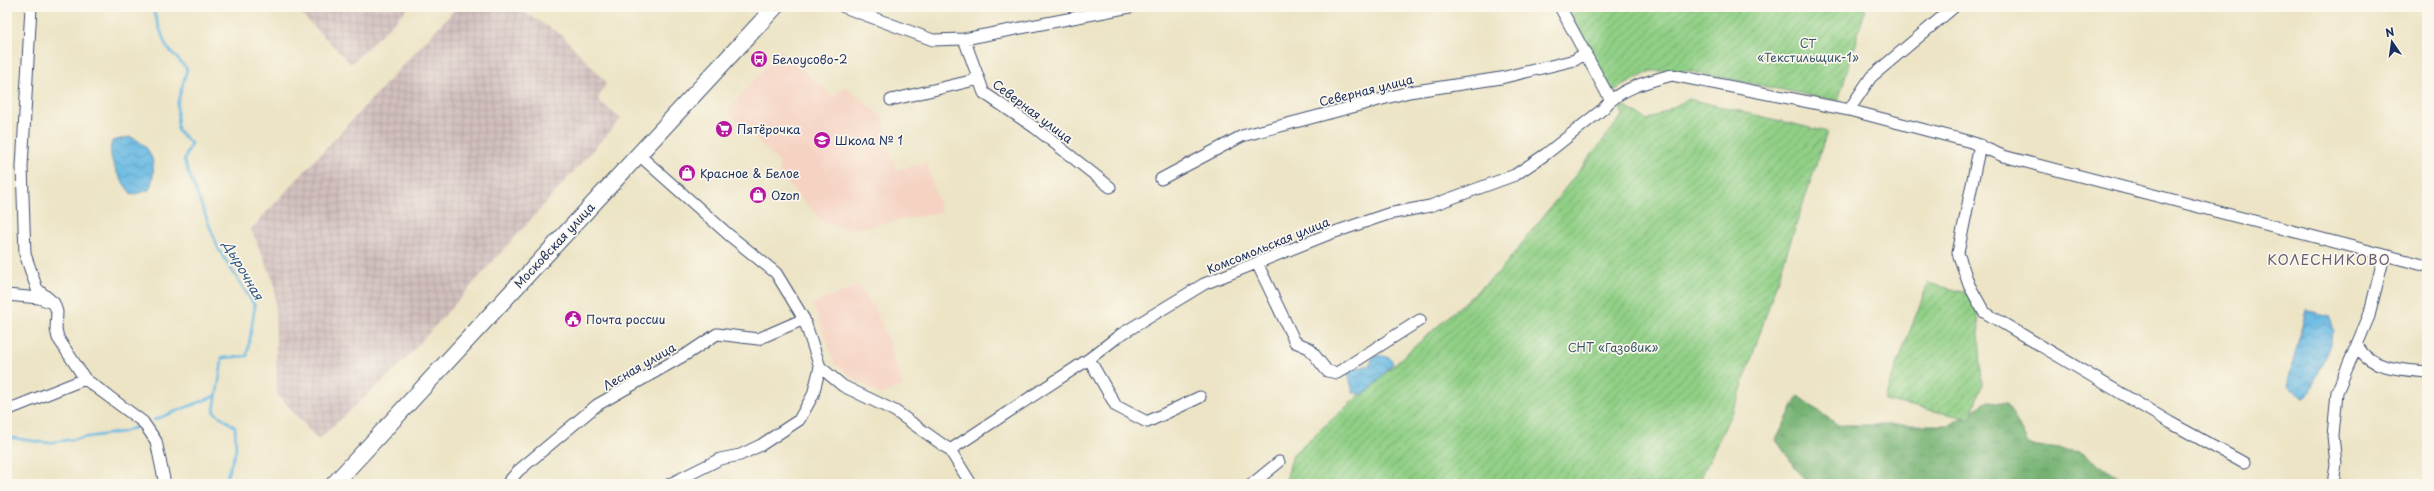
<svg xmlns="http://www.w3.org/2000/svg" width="2434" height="491" viewBox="0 0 2434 491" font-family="'Playpen Sans',sans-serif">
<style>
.built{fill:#f5d2c2}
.industrial{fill:url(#industrial-grid)}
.forest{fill:url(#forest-crowns);stroke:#487068}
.garden{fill:url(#garden-furrows);stroke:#567f72}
.water{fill:url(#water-waves);stroke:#4274a0}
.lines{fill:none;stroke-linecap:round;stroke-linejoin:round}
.stream{stroke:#68b9e3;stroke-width:2.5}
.minor-casing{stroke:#3a4a6d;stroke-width:13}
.highway-casing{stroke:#3a4a6d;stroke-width:18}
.minor{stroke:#fff;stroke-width:11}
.highway{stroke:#fff;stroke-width:16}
.labels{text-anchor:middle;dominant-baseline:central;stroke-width:3.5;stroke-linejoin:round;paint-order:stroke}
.park-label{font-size:12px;fill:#385768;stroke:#fbf7ec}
.poi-label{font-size:12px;fill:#1b2f5e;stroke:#fbf7ec;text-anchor:start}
.street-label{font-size:12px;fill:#1b2f5e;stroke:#fbf7ec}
.water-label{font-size:13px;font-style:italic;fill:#325886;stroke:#fbf7ec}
.quarter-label{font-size:14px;letter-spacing:1px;fill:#665d74;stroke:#fbf7ec}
</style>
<defs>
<pattern id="industrial-grid" width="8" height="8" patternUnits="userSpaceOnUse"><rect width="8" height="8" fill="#d1bfbd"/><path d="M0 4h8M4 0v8" fill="none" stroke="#b3a4a5"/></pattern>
<pattern id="forest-crowns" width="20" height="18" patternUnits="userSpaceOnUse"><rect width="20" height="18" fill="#74b272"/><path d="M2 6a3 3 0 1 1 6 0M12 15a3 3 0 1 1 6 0" fill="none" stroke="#5e9161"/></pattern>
<pattern id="garden-furrows" width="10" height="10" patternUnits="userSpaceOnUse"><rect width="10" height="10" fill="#90cf85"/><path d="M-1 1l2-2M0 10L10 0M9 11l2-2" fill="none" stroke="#75a870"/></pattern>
<pattern id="water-waves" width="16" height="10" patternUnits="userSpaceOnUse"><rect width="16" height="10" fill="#68b9e3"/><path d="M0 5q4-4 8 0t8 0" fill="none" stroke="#5597bb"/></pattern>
</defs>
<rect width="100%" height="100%" fill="#fbf7ec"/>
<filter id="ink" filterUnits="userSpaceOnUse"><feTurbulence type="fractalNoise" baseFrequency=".025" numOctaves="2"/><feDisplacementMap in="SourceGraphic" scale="8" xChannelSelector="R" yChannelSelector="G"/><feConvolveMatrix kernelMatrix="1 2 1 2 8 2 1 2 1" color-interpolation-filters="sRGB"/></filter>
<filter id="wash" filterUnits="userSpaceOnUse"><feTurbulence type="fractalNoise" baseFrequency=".012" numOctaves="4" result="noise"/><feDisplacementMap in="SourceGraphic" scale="16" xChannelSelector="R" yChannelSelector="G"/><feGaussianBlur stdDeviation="0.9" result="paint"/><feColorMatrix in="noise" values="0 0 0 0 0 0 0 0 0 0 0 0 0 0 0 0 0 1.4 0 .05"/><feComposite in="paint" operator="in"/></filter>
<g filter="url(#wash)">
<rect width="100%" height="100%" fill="#ece4c5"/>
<path class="built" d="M780,50L833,97L844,86L883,117L896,170L927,162L941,212L852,230L825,224L779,174V162L727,111Z
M859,285L874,308L886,334L903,385L882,395L857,381L835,364L813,304Z"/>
<path class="industrial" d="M294,7H409L351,64Z
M457,7H503L524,12L562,35L606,82L598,100L621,119L400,365L318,440L277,394L275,285L251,229Z"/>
<path class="forest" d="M1798,396L1838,425H1950L1988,401L2007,403L2029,445L2081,452L2130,484H1807L1776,440Z"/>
<path class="garden" d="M1565,7H1866L1838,101L1689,71H1651L1613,91Z
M1689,99L1827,132L1738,399L1698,484H1285L1293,454L1500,271L1623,115L1618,103L1648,120Z
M1928,283L1974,295L1978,316L1982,384L1970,419L1884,400Z"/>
<path class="water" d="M130,137C154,145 158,169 149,190L132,195C121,180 106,161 112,141Z
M2306,310L2329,316L2334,330L2329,347L2309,394L2304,397L2287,386Z
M1374,355L1389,357L1393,363L1371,389L1362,395L1353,392L1348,373L1351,370L1370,365Z"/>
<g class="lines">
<path class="stream" d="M152,7L166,46L187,69L177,105L178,131L191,143L184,161L219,250L255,306L247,356L222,358C221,377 216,393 214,412L235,427L236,450L227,476L229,484
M154,420L215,396
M7,437L46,443L123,432L139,426"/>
</g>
</g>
<g filter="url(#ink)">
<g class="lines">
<g class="minor-casing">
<path id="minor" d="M31,7L22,167L25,254L37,289L54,303L57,312L56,329L58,338L85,379L143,422L156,441L165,484
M844,7L933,40L964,39L1130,7
M1560,7L1610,99
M964,39L984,93L1034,127L1110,187
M891,100L979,79
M1849,110L1871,77L1954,7
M1980,145L1958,253L1969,285L1984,312L2171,423L2244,463
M639,155L729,235L776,273L804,319L820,367L843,386L895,411L950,450L971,484
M1161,179L1242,136L1409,92L1501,78L1575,60L1586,52
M1257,263L1295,342L1309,348L1327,371L1337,373L1420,320
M7,295L39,298L50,302
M2357,344C2367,369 2403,370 2427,372
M1089,359L1116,406L1147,422L1200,397
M7,410L85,379
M950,450L1089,359L1120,335L1204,284L1329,234L1388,214L1430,206L1515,175L1546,154L1603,109C1617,89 1649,81 1672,75L1849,110L1971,142L2003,156L2427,266
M507,484L518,471L597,405L690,352L717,334L758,339L804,319
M670,484L720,459L740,455L761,445L799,420L813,395L820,367
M1252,484L1279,462
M2333,484L2336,464L2333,436L2337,392L2369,316L2384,256"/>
</g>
<g class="highway-casing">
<path id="highway" d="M334,484L775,7"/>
</g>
<use href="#minor" class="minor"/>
<use href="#highway" class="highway"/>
</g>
</g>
<defs>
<g id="bus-disc" transform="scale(0.9)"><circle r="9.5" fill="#b5179e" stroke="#fbf7ec"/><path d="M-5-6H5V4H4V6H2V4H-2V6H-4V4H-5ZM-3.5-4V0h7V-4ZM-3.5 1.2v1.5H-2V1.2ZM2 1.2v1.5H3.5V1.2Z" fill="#fff"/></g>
<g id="supermarket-disc" transform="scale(0.9)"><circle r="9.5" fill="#b5179e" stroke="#fbf7ec"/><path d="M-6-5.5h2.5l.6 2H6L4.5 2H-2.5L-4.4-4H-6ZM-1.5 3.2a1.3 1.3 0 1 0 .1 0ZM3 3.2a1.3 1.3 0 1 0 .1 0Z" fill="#fff"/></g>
<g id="school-disc" transform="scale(0.9)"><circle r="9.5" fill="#b5179e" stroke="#fbf7ec"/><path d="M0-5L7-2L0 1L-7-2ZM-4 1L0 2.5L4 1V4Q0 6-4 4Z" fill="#fff"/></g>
<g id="shop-disc" transform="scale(0.9)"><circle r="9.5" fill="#b5179e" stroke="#fbf7ec"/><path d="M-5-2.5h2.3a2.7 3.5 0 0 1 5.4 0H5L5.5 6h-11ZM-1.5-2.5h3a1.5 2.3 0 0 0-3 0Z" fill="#fff"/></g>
<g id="civic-disc" transform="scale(0.9)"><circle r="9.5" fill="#b5179e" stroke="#fbf7ec"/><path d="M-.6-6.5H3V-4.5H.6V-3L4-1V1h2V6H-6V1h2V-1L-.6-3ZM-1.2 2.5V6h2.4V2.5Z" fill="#fff"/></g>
</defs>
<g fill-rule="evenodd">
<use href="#bus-disc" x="759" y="59"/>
<use href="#supermarket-disc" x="724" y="129"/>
<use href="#school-disc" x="822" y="140"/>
<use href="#shop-disc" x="687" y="173"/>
<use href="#shop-disc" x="758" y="195"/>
<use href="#civic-disc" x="573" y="319"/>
</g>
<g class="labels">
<g class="park-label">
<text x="1808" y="43">СТ<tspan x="1808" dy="14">«Текстильщик-1»</tspan></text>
<text x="1613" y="347">СНТ «Газовик»</text>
</g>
<g class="poi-label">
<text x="772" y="59">Белоусово-2</text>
<text x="737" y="129">Пятёрочка</text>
<text x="835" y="140">Школа № 1</text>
<text x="700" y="173">Красное &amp; Белое</text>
<text x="771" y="195">Ozon</text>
<text x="586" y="319">Почта россии</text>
</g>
<g class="street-label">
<text transform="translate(1366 90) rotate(-14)">Северная улица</text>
<text transform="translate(1033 111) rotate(37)">Северная улица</text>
<text transform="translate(554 245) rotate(-47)">Московская улица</text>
<text transform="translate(1268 245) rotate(-22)">Комсомольская улица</text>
<text transform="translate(639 366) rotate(-30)">Лесная улица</text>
</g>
<g class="water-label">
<text transform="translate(244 270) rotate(60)">Дырочная</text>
</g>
<g class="quarter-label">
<text x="2329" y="259">КОЛЕСНИКОВО</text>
</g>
</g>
<rect width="2434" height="491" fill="none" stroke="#fbf7ec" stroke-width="24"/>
<g transform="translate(2392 42) rotate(347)" stroke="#fbf7ec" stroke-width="3" paint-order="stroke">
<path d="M0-3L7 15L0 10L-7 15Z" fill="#1b2f5e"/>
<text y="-6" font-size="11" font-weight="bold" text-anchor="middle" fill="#1b2f5e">N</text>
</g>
</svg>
